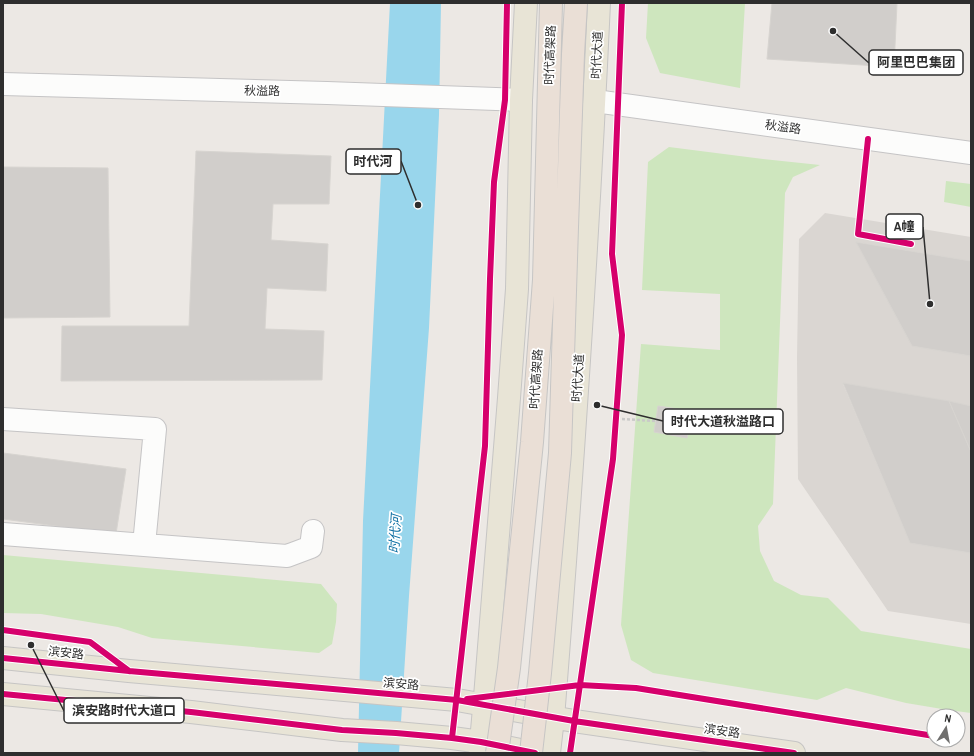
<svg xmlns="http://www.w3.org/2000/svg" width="974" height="756" viewBox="0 0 974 756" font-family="'Archivo Narrow','Noto Sans SC',sans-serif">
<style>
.green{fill:#cee6be}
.plaza{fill:#dad6d2}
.water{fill:#99d6ec}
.building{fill:#d1cecb;stroke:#d7d4d0}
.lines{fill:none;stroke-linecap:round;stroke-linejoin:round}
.minor-casing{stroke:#c5c4c5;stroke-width:24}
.major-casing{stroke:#c6c5c4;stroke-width:24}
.path{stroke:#c9c9c8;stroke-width:2.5;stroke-dasharray:3 2;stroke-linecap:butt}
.minor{stroke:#fcfcfb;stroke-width:22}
.major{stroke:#e8e4d6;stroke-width:22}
.highway-bridge-casing{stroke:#c6c5c4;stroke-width:24;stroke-linecap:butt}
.highway-bridge{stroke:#eadfd6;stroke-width:22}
.cycleway-casing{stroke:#fff;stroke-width:8}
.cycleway{stroke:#d6006c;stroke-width:6}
.labels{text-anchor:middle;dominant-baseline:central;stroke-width:3.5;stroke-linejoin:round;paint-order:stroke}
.street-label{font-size:12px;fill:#2e2e2e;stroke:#fff}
.water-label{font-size:13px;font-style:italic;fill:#0d6fa3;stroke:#fff}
.leader{fill:none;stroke:#2e2e2e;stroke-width:1.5}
.callout-dot{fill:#2e2e2e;stroke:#fff;stroke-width:1.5}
.callout{fill:#fff;stroke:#2e2e2e;stroke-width:1.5}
.callout-label{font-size:13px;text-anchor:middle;font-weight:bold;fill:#2e2e2e}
</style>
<rect width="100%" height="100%" fill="#ece8e4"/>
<path class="green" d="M648,3H745L740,88L660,73L646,38Z
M669,147L763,159L820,165L793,177L785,193L773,504L758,526L760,551L774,581L801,595L828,598L861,631L971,649V713L948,710L906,703L846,688L817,700L653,673L631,660L621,625L641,344L720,350V294L642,290L648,162Z
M946,181L971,184V207L944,202Z
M3,555L321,584L337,604L336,622L332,644L319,653L152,638L118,627L41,614L3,613Z"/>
<path class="plaza" d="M825,213L971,237V261L857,242L912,346L971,356V406L843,384L910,543L971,553V624L888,611L798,479L797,358L799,239Z"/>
<path class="water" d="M390,3H441L439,115L429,328L409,596L399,753H358L363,521Z"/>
<path class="building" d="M772,3H897L894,67L767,59Z
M196,151L331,156L329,204H273L271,240L328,244L326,291L267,288L265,329L324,331L322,380L61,381L62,326H189Z
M3,167L108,168L110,317L3,318Z
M856,242L971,261V356L912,346Z
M843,383L949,401L971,452V553L910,543Z
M949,401L971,406V452Z
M658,406L692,411L687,438L654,432Z
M3,453L126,469L116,534L3,519Z"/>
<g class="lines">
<g class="minor-casing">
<path id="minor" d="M3,84L327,93L521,100
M595,101L971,153
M3,419L155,429L144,545
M3,534L287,556L311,547L313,531"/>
</g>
<g class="major-casing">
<path id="major" d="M3,658L129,671L457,700L574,721L794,753
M3,694L191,712L342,730L396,733L452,738L481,742L535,753
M480,753L485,697L509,398L517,289L521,100L526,3
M549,753L553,718C572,480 588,241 599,3"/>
</g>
<path class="path" d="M622,419L655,421"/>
<use href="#minor" class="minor"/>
<use href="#major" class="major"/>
<g class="highway-bridge-casing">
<path id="highway-bridge" d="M497,753L509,668L532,442L544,280L551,3
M531,753L540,673L560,453L567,227L573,54L576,3"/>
</g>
<use href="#highway-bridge" class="highway-bridge"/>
<g class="cycleway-casing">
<path id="cycleway" d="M868,139L858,234L911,244
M3,630L90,642L129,671
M3,658L129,671L457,700L574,721L794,753
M3,694L191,712L342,730L396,733L452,738L481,742L535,753
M467,699L580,685L636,688L934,736
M452,738L485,446L490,279L494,182L505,100L507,3
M570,753L613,459L622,335L612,254L622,3"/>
</g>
<use href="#cycleway" class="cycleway"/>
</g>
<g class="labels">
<g class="street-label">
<text transform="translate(550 55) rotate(-88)">时代高架路</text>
<text transform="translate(597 55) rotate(-87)">时代大道</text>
<text transform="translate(262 91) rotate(1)">秋溢路</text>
<text transform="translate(783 127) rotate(8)">秋溢路</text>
<text transform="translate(578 378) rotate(-86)">时代大道</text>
<text transform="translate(536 379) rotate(-86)">时代高架路</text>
<text transform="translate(66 653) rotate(6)">滨安路</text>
<text transform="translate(401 684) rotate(5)">滨安路</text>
<text transform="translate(722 731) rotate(8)">滨安路</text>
</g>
<g class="water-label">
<text transform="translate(395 534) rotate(-86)">时代河</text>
</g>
</g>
<path class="leader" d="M833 31L869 63M418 205L401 161M930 304L923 227M597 405L663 421M31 645L64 711"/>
<g class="callout-dot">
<circle cx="833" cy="31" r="4"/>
<circle cx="418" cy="205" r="4"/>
<circle cx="930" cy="304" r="4"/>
<circle cx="597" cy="405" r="4"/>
<circle cx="31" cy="645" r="4"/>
</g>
<g class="callout">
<rect x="869" y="50" width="94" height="25" rx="4"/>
<rect x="346" y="149" width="55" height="25" rx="4"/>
<rect x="886" y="214" width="37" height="25" rx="4"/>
<rect x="663" y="409" width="120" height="25" rx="4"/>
<rect x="64" y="698" width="120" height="25" rx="4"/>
</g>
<g class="callout-label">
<text x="916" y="67">阿里巴巴集团</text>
<text x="373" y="166">时代河</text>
<text x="904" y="231">A幢</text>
<text x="723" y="426">时代大道秋溢路口</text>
<text x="124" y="715">滨安路时代大道口</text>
</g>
<rect width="974" height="756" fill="none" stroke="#2e2e2e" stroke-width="8"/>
<g transform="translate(946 728) rotate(11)"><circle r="19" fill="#ffffff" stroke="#ababab"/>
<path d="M0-3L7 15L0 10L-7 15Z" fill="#706f6e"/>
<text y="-6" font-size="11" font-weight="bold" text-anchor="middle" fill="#2e2e2e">N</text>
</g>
</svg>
